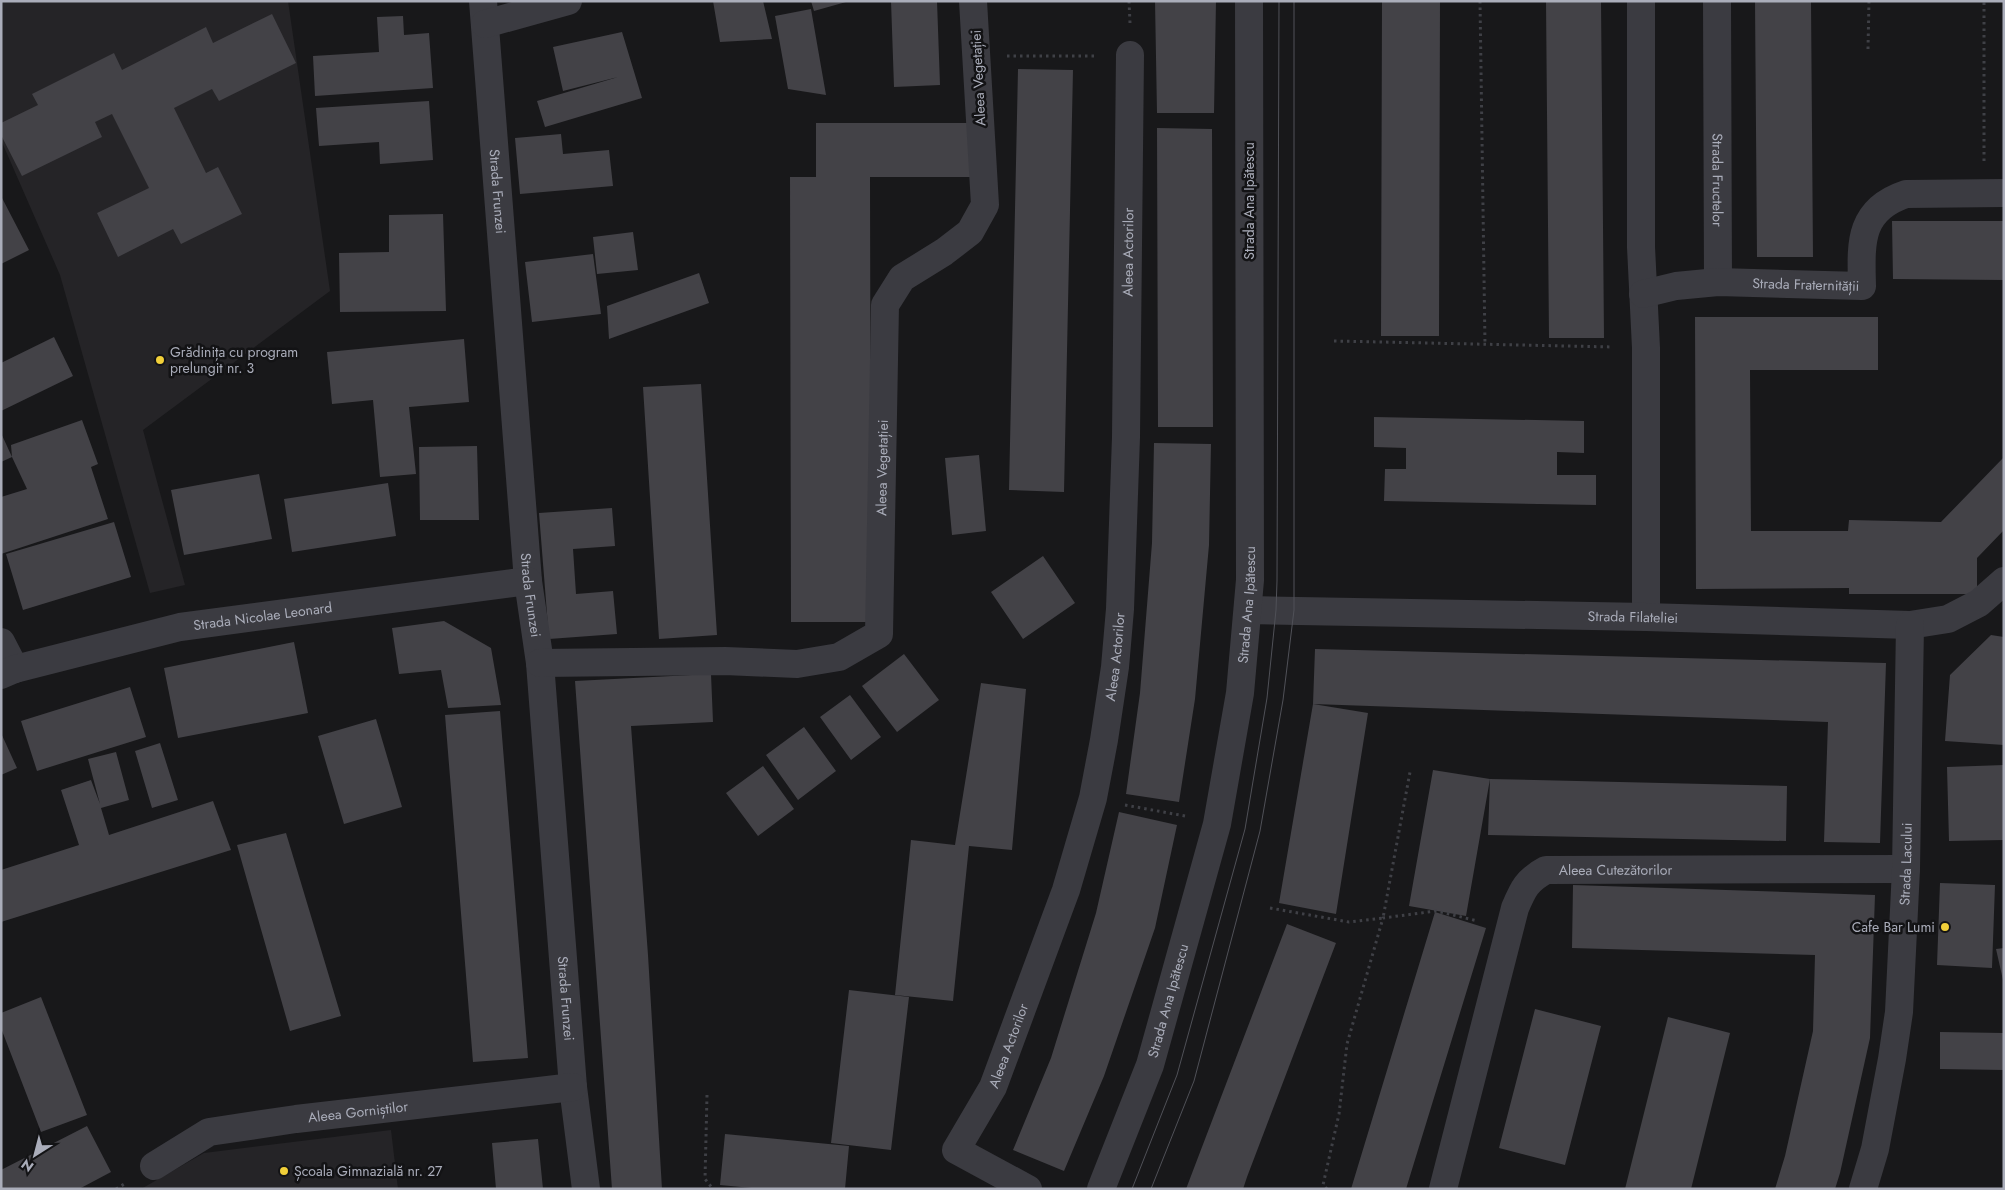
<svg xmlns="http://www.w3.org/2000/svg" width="2005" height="1190" viewBox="0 0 2005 1190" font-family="Jost,sans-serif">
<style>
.built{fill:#252427}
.building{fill:#434247}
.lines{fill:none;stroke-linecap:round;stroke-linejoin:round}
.path{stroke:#3f4046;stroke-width:3;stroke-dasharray:2.5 4;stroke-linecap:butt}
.minor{stroke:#3b3b41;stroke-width:28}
.tram{stroke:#505158;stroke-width:1}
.poi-dot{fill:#f1cf39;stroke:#131315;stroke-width:2}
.labels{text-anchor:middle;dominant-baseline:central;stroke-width:5;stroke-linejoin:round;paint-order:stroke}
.street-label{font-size:14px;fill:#aaadba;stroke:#131315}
.poi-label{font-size:14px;fill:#aaadba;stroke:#131315;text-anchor:start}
</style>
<rect width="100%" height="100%" fill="#18181a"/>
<path class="built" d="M1,1H288L330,291L143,430L185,585L150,593L60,275L1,140Z
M391,1130L398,1189H141L204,1153Z"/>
<path class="building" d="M713,1H763L772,39L720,42Z
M811,1H846V2L814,11Z
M891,1H937L940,85L894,87Z
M1155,1H1216L1214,113H1157Z
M1382,1H1440L1439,336H1381Z
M1546,1H1601L1604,338H1549Z
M1755,1H1811L1813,257H1757Z
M811,9L826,95L788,89L775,16Z
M272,14L296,63L219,101L212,89L174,108L206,173L218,167L242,214L181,244L173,229L118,257L97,213L149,188L112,114L95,122L102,137L22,176L1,135V123L38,105L32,94L114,53L122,70L206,27L213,43Z
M403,16L404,35L429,33L433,88L315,96L313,56L379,52L377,17Z
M622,32L642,98L545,127L537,101L618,77L563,91L553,47Z
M1018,69L1073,70L1064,492L1009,490Z
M429,101L433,160L380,164L379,142L319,146L316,108Z
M816,123H971V177H870L871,622H791L790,177H816Z
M1157,128L1212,129L1213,427H1158Z
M561,134L563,154L609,150L613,186L520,194L515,138Z
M1,196L29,250L1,264Z
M443,214L446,311L340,312L339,253L389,252V215Z
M1892,221H2004V280L1893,279Z
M633,232L638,270L597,274L593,237Z
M593,254L601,314L532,322L525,262Z
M699,273L709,303L609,339L607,306Z
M1695,317H1878V370H1750L1751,531H1848L1849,520L1941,522L2004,457V530L1977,558V594H1849V588L1696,589Z
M54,337L73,376L1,411V363Z
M464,339L469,402L409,407L416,474L380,477L373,400L332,404L327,352Z
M701,384L717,635L659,639L643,387Z
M1374,417L1584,421V453L1557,452V475H1596V505L1384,501L1385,469H1406V448L1374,447Z
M82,420L98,464L91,467L108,519L1,554V497L27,489L12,457L11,445Z
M1,433L12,457L1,462Z
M1154,443L1211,444L1209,545L1195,699L1179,802L1126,794L1140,693L1152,543Z
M477,446L479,520H420L419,447Z
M979,455L986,531L952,535L945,458Z
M259,474L272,539L184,555L171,490Z
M388,483L396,536L292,552L284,499Z
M612,508L615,546L573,549L576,594L613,591L617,634L549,639L539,513Z
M114,522L131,577L23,610L6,554Z
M1043,556L1075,603L1023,639L991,592Z
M444,621L491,648L501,705L448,708L441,670L399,674L392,628Z
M1991,635L2004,637V745L1945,741L1950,675Z
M294,642L308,713L178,738L164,668Z
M1315,649L1886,663L1880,843L1824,842L1828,722L1313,704L1368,713L1336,914L1279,903L1313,704Z
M904,654L939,700L897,732L862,686Z
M711,674L713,722L631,726L648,955L662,1189H612L575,681Z
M981,683L1026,689L1012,850L969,846L953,1001L895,995L911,840L955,845Z
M130,687L146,737L37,771L21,721Z
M850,695L881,737L851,760L820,717Z
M500,711L528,1058L473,1062L445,715Z
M376,719L402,807L344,824L318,736Z
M804,727L836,771L798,800L766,755Z
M1,733L17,768L1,775Z
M160,743L178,800L152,808L135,751Z
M116,752L129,800L101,808L109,835L213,801L231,850L1,922V870L79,845L61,790L91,780L100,804L88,759Z
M2004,765V840L1949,841L1947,767Z
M763,766L794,809L758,836L726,793Z
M1433,770L1490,779L1466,916L1409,906Z
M1490,779L1787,786L1786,841L1488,835Z
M1119,812L1177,825L1155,928L1104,1076L1064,1171L1013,1150L1051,1058L1096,913Z
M286,833L341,1016L290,1031L237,845Z
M1940,883L1995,885L1992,968L1937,965Z
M1573,885L1875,895L1870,1038L1840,1173L1835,1189H1775L1785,1156L1813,1031L1815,955L1572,948Z
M1435,912L1486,928L1406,1189H1351Z
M1287,924L1336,943L1247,1177L1243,1189H1186Z
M2004,948V980H2003L1996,949Z
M849,990L909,997L891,1150L831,1143Z
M41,997L87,1115L41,1132L1,1028V1013Z
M1535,1009L1601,1026L1565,1165L1499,1148Z
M1668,1017L1730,1033L1691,1189H1625Z
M1940,1032L2004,1033V1070L1940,1069Z
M87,1126L111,1172L79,1189H1V1170Z
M725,1134L849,1146L845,1189H762L720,1185Z
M538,1139L543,1189H496L492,1143Z"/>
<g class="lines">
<path class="path" d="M1129,1L1130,23
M1480,1L1485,345
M1868,49L1869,1
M1007,56H1098
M1984,161V1
M1334,341L1613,347
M1125,805L1185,816
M1270,908L1349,922L1383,918L1410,772
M707,1095L705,1179L713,1189
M116,1189L126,1183
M1327,1189L1323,1185L1339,1114L1347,1044L1383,918L1436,911L1478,921"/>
<g class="minor">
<path id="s1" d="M483,1L528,581L540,663L573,1087L586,1189"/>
<path d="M1641,1V247L1646,348V617"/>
<path id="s2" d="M1717,1L1718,282"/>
<path d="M485,24L568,1"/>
<path id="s3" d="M1643,294L1676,286L1718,282L1862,286C1861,244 1858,210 1906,194L2004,193"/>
<path id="s4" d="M1248,610L1646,617L1910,625L1948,619L1979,603L2004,581"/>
<path d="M1,642L15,669"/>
<path id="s5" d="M540,663L725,661L797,664L839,657L879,634L885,305L902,278L944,252L970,232L985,205L973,1"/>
<path id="s6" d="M1,675L15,669L180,627L528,581"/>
<path id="s7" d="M154,1166L209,1132L296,1119L573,1087"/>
<path id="s8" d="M1028,1189L956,1150L993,1087L1066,890L1093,798L1104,740L1115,667L1120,609L1126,437L1130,55"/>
<path id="s9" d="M1101,1189L1150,1065L1217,824L1240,693L1250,580L1249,1"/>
<path id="s10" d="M1443,1189L1515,908C1523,889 1527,880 1546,870L1906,869"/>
<path id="s11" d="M1863,1189L1875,1149L1892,1059L1899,1012L1906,869L1910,625"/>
</g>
<path class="tram" d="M1132,1189L1177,1075L1245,829L1267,698L1276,610L1277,581L1279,1
M1151,1189L1194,1081L1260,831L1283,700L1294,610V1"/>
</g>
<g class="poi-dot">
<circle cx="160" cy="360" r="5"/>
<circle cx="1945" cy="927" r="5"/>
<circle cx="284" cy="1171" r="5"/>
</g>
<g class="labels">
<g class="street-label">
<text transform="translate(978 78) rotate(-93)">Aleea Vegetației</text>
<text stroke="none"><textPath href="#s2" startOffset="179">Strada Fructelor</textPath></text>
<text stroke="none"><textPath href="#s1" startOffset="191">Strada Frunzei</textPath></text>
<text transform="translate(1249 201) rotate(-90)">Strada Ana Ipătescu</text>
<text stroke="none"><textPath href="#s8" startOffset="1009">Aleea Actorilor</textPath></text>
<text stroke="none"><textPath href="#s3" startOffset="164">Strada Fraternității</textPath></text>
<text stroke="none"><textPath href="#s5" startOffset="512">Aleea Vegetației</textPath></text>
<text stroke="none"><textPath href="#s1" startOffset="596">Strada Frunzei</textPath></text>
<text stroke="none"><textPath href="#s9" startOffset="605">Strada Ana Ipătescu</textPath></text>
<text stroke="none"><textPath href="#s6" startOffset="269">Strada Nicolae Leonard</textPath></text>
<text stroke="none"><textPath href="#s4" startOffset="385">Strada Filateliei</textPath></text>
<text stroke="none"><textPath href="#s8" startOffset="604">Aleea Actorilor</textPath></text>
<text stroke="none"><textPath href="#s11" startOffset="329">Strada Lacului</textPath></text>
<text stroke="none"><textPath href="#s10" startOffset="410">Aleea Cutezătorilor</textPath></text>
<text stroke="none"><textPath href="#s1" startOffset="1001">Strada Frunzei</textPath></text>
<text stroke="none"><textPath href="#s9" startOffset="200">Strada Ana Ipătescu</textPath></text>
<text stroke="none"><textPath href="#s8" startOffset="199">Aleea Actorilor</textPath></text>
<text stroke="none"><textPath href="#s7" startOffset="215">Aleea Gorniștilor</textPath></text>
</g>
<g class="poi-label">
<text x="170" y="352">Grădinița cu program<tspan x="170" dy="16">prelungit nr. 3</tspan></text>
<text x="1935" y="927" text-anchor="end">Cafe Bar Lumi</text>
<text x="294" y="1171">Școala Gimnazială nr. 27</text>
</g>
</g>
<rect width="2005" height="1190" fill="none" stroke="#aaadba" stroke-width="5"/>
<g transform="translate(35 1155) rotate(216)" stroke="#131315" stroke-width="4" paint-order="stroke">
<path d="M0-4L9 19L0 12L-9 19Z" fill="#aaadba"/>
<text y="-8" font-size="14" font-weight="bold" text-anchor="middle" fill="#aaadba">N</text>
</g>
</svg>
